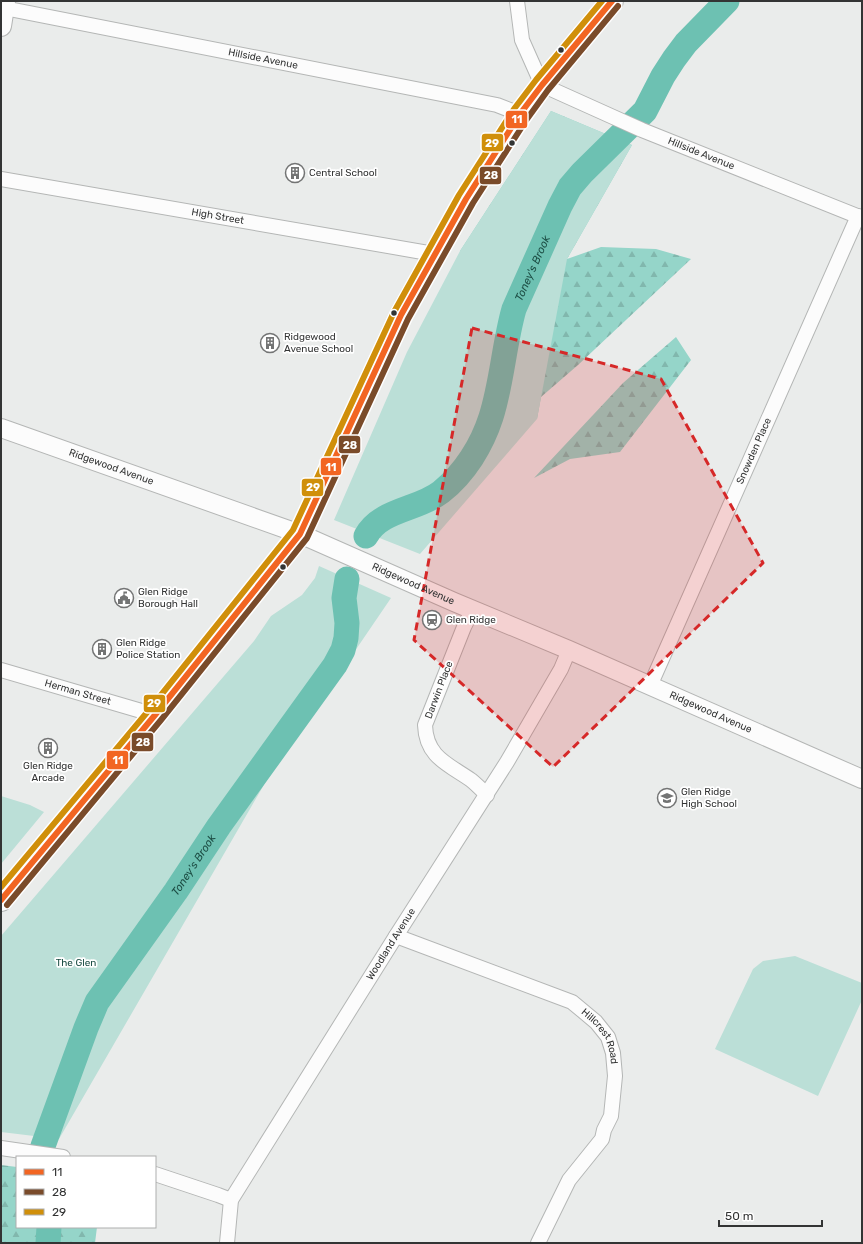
<svg xmlns="http://www.w3.org/2000/svg" width="863" height="1244" viewBox="0 0 863 1244" font-family="Rubik,sans-serif">
<style>
.forest{fill:url(#forest-firs)}
.green{fill:#bbdfd7}
.lines{fill:none;stroke-linecap:round;stroke-linejoin:round}
.river{stroke:#6dc1b2;stroke-width:25}
.minor-casing{stroke:#b4b6b5;stroke-width:16}
.tertiary-casing{stroke:#b4b6b5;stroke-width:20}
.secondary-casing{stroke:#b4b6b5;stroke-width:22}
.primary-casing{stroke:#b4b6b5;stroke-width:24}
.minor{stroke:#fcfcfc;stroke-width:14}
.tertiary{stroke:#fcfcfc;stroke-width:18}
.secondary{stroke:#fcfcfc;stroke-width:20}
.primary{stroke:#fcfcfc;stroke-width:22}
.bus-1-casing{stroke:#fff;stroke-width:9}
.bus-2-casing{stroke:#fff;stroke-width:9}
.bus-3-casing{stroke:#fff;stroke-width:9}
.bus-1{stroke:#f26522;stroke-width:6}
.bus-2{stroke:#7a4b2a;stroke-width:6}
.bus-3{stroke:#d08f0a;stroke-width:6}
.marked{fill:#d62828;fill-opacity:0.2;stroke:#d62828;stroke-width:3;stroke-dasharray:8 5;stroke-linejoin:round}
.bus-dot{fill:#333434;stroke:#fff;stroke-width:1.5}
.labels{text-anchor:middle;dominant-baseline:central;stroke-width:3.5;stroke-linejoin:round;paint-order:stroke}
.street-label{font-size:10px;fill:#333434;stroke:#fff}
.poi-label{font-size:10px;fill:#333434;stroke:#fff;text-anchor:start}
.park-label{font-size:10px;fill:#1a4c43;stroke:#fff}
.water-label{font-size:11px;font-style:italic;fill:#1c4d44;stroke:#fff}
.line-badge{stroke:#fff;stroke-width:1.5}
.badge-label{font-size:11px;text-anchor:middle;font-weight:bold;fill:#fff}
</style>
<defs>
<pattern id="forest-firs" width="22" height="20" patternUnits="userSpaceOnUse"><rect width="22" height="20" fill="#95d5c9"/><path d="M5 1l3.5 6h-7zM16 11l3.5 6h-7z" fill="#81b7ad"/></pattern>
</defs>
<rect width="100%" height="100%" fill="#eaeceb"/>
<path class="forest" d="M551,111L632,145L567,259L601,247L656,249L691,259L578,365L541,397L537,419L466,388L460,251Z
M676,337L691,360L620,452L570,459L534,478L623,383Z
M1,1165L17,1167V1227H97L95,1243H1Z"/>
<path class="green" d="M551,111L632,145L567,259L537,419L420,554L334,520L407,352L460,251Z
M319,566L391,598L265,783L59,1139L1,1132V936L254,641L271,616L302,595L315,578Z
M1,796L30,805L44,812L1,864Z
M795,956L862,983V1000L818,1096L715,1049L753,969L763,961Z"/>
<g class="lines">
<g class="river">
<path id="s1" d="M366,536C381,509 418,510 441,492C465,473 482,445 491,417C502,383 504,344 514,309L560,206L570,187L582,173L645,111L663,76L674,59L686,43L727,1"/>
<path id="s2" d="M40,1157L43,1146L86,1028L97,1002L176,891L219,826L335,665L343,650L346,638L347,623L344,598L347,579"/>
<path d="M48,1243L49,1227"/>
</g>
<g class="minor-casing">
<g id="minor">
<path id="s3" d="M517,1L522,40L542,85L642,130L862,218"/>
<path id="s4" d="M4,8L497,105L520,114"/>
<path id="s5" d="M1,179L434,254"/>
<path d="M473,609L464,627L425,725C426,757 448,764 471,780C476,784 482,790 487,795"/>
<path id="s6" d="M1,670L155,715"/>
<path id="s7" d="M650,686L858,216"/>
<path id="s8" d="M396,936L572,1002L596,1022L608,1037L613,1053L615,1076L611,1116L604,1130L602,1139L569,1180L538,1243"/>
<path d="M1,1148L63,1157"/>
<path d="M155,1174L218,1195L231,1200"/>
<path id="s9" d="M227,1243L231,1200L396,936L507,762L561,669L569,650"/>
</g>
</g>
<g class="tertiary-casing">
<g id="tertiary">
<path id="s10" d="M1,428L300,534L454,602L569,650L862,779"/>
</g>
</g>
<g class="secondary-casing">
<path id="secondary" d="M1,26L5,1"/>
</g>
<g class="primary-casing">
<path id="primary" d="M1,900L155,715L300,534L401,315L466,199L520,114L542,85L612,1"/>
</g>
<use href="#minor" class="minor"/>
<use href="#tertiary" class="tertiary"/>
<use href="#secondary" class="secondary"/>
<use href="#primary" class="primary"/>
<g class="bus-1-casing">
<path id="bus-1" d="M1,900L155,715L300,534L401,315L466,199L520,114L542,85L612,1"/>
</g>
<g class="bus-2-casing">
<path id="bus-2" d="M7,905L161,720L307,538L408,319L473,203L527,119L548,90L618,6"/>
</g>
<g class="bus-3-casing">
<path id="bus-3" d="M1,887L149,710L293,530L394,312L459,195L514,109L536,80L602,1"/>
</g>
<use href="#bus-1" class="bus-1"/>
<use href="#bus-2" class="bus-2"/>
<use href="#bus-3" class="bus-3"/>
</g>
<path class="marked" d="M472,328L661,379L763,563L553,767L414,640Z"/>
<defs>
<g id="building-ring" transform="scale(1)"><circle r="9.5" fill="#fff" stroke="#737474" stroke-width="1.5"/><path d="M-4-6H4V6H1V3H-1V6H-4ZM-2.5-4.3h1.7v1.8h-1.7ZM.8-4.3h1.7v1.8H.8ZM-2.5-1h1.7V.8h-1.7ZM.8-1h1.7V.8H.8Z" fill="#737474"/></g>
<g id="civic-ring" transform="scale(1)"><circle r="9.5" fill="#fff" stroke="#737474" stroke-width="1.5"/><path d="M-.6-6.5H3V-4.5H.6V-3L4-1V1h2V6H-6V1h2V-1L-.6-3ZM-1.2 2.5V6h2.4V2.5Z" fill="#737474"/></g>
<g id="station-ring" transform="scale(1)"><circle r="9.5" fill="#fff" stroke="#737474" stroke-width="1.5"/><path d="M-3-6H3Q5-6 5-4V2Q5 4 3 4L4.5 6H3L1.5 4h-3L-3 6H-4.5L-3 4Q-5 4-5 2V-4Q-5-6-3-6ZM-3.5-4v3h7v-3ZM-3.5 1v1.5H-2V1ZM2 1v1.5H3.5V1Z" fill="#737474"/></g>
<g id="school-ring" transform="scale(1)"><circle r="9.5" fill="#fff" stroke="#737474" stroke-width="1.5"/><path d="M0-5L7-2L0 1L-7-2ZM-4 1L0 2.5L4 1V4Q0 6-4 4Z" fill="#737474"/></g>
</defs>
<g fill-rule="evenodd">
<use href="#building-ring" x="295" y="173"/>
<use href="#building-ring" x="270" y="343"/>
<use href="#civic-ring" x="124" y="598"/>
<use href="#station-ring" x="432" y="620"/>
<use href="#building-ring" x="102" y="649"/>
<use href="#building-ring" x="48" y="748"/>
<use href="#school-ring" x="667" y="798"/>
</g>
<g class="bus-dot">
<circle cx="561" cy="50" r="3.5"/>
<circle cx="512" cy="143" r="3.5"/>
<circle cx="394" cy="313" r="3.5"/>
<circle cx="283" cy="567" r="3.5"/>
</g>
<g class="labels">
<g class="street-label">
<text stroke="none"><textPath href="#s4" startOffset="264">Hillside Avenue</textPath></text>
<text stroke="none"><textPath href="#s3" startOffset="262">Hillside Avenue</textPath></text>
<text stroke="none"><textPath href="#s5" startOffset="220">High Street</textPath></text>
<text stroke="none"><textPath href="#s7" startOffset="257">Snowden Place</textPath></text>
<text stroke="none"><textPath href="#s10" startOffset="117">Ridgewood Avenue</textPath></text>
<text stroke="none"><textPath href="#s10" startOffset="441">Ridgewood Avenue</textPath></text>
<text transform="translate(439 690) rotate(-69)">Darwin Place</text>
<text stroke="none"><textPath href="#s6" startOffset="80">Herman Street</textPath></text>
<text stroke="none"><textPath href="#s10" startOffset="765">Ridgewood Avenue</textPath></text>
<text stroke="none"><textPath href="#s9" startOffset="345">Woodland Avenue</textPath></text>
<text stroke="none"><textPath href="#s8" startOffset="234">Hillcrest Road</textPath></text>
</g>
<g class="poi-label">
<text x="309" y="173">Central School</text>
<text x="284" y="337">Ridgewood<tspan x="284" dy="12">Avenue School</tspan></text>
<text x="138" y="592">Glen Ridge<tspan x="138" dy="12">Borough Hall</tspan></text>
<text x="446" y="620">Glen Ridge</text>
<text x="116" y="643">Glen Ridge<tspan x="116" dy="12">Police Station</tspan></text>
<text x="48" y="766" text-anchor="middle">Glen Ridge<tspan x="48" dy="12">Arcade</tspan></text>
<text x="681" y="792">Glen Ridge<tspan x="681" dy="12">High School</tspan></text>
</g>
<g class="park-label">
<text x="76" y="963">The Glen</text>
</g>
<g class="water-label">
<text stroke="none"><textPath href="#s1" startOffset="335">Toney's Brook</textPath></text>
<text stroke="none"><textPath href="#s2" startOffset="333">Toney's Brook</textPath></text>
</g>
</g>
<g class="line-badge">
<rect x="505" y="110" width="23" height="19" rx="4" fill="#f26522"/>
<rect x="481" y="133" width="23" height="19" rx="4" fill="#d08f0a"/>
<rect x="479" y="166" width="23" height="19" rx="4" fill="#7a4b2a"/>
<rect x="338" y="435" width="23" height="19" rx="4" fill="#7a4b2a"/>
<rect x="320" y="457" width="22" height="19" rx="4" fill="#f26522"/>
<rect x="301" y="478" width="23" height="19" rx="4" fill="#d08f0a"/>
<rect x="143" y="694" width="23" height="19" rx="4" fill="#d08f0a"/>
<rect x="131" y="732" width="23" height="20" rx="4" fill="#7a4b2a"/>
<rect x="106" y="750" width="23" height="20" rx="4" fill="#f26522"/>
</g>
<g class="badge-label">
<text x="517" y="123">11</text>
<text x="492" y="147">29</text>
<text x="491" y="179">28</text>
<text x="350" y="449">28</text>
<text x="331" y="471">11</text>
<text x="313" y="491">29</text>
<text x="154" y="707">29</text>
<text x="143" y="746">28</text>
<text x="118" y="764">11</text>
</g>
<rect width="863" height="1244" fill="none" stroke="#333434" stroke-width="4"/>
<rect x="16" y="1156" width="140" height="72" fill="#ffffff" stroke="#adaeae"/>
<rect x="24" y="1169" width="20" height="6" fill="#f26522" stroke="#adaeae"/>
<text x="52" y="1176" font-size="12" fill="#333434">11</text>
<rect x="24" y="1189" width="20" height="6" fill="#7a4b2a" stroke="#adaeae"/>
<text x="52" y="1196" font-size="12" fill="#333434">28</text>
<rect x="24" y="1209" width="20" height="6" fill="#d08f0a" stroke="#adaeae"/>
<text x="52" y="1216" font-size="12" fill="#333434">29</text>
<path d="M719 1220v6h103v-6" fill="none" stroke="#333434" stroke-width="2"/>
<text x="725" y="1220" font-size="12" fill="#333434" stroke="#ffffff" stroke-width="3" paint-order="stroke">50 m</text>
</svg>
